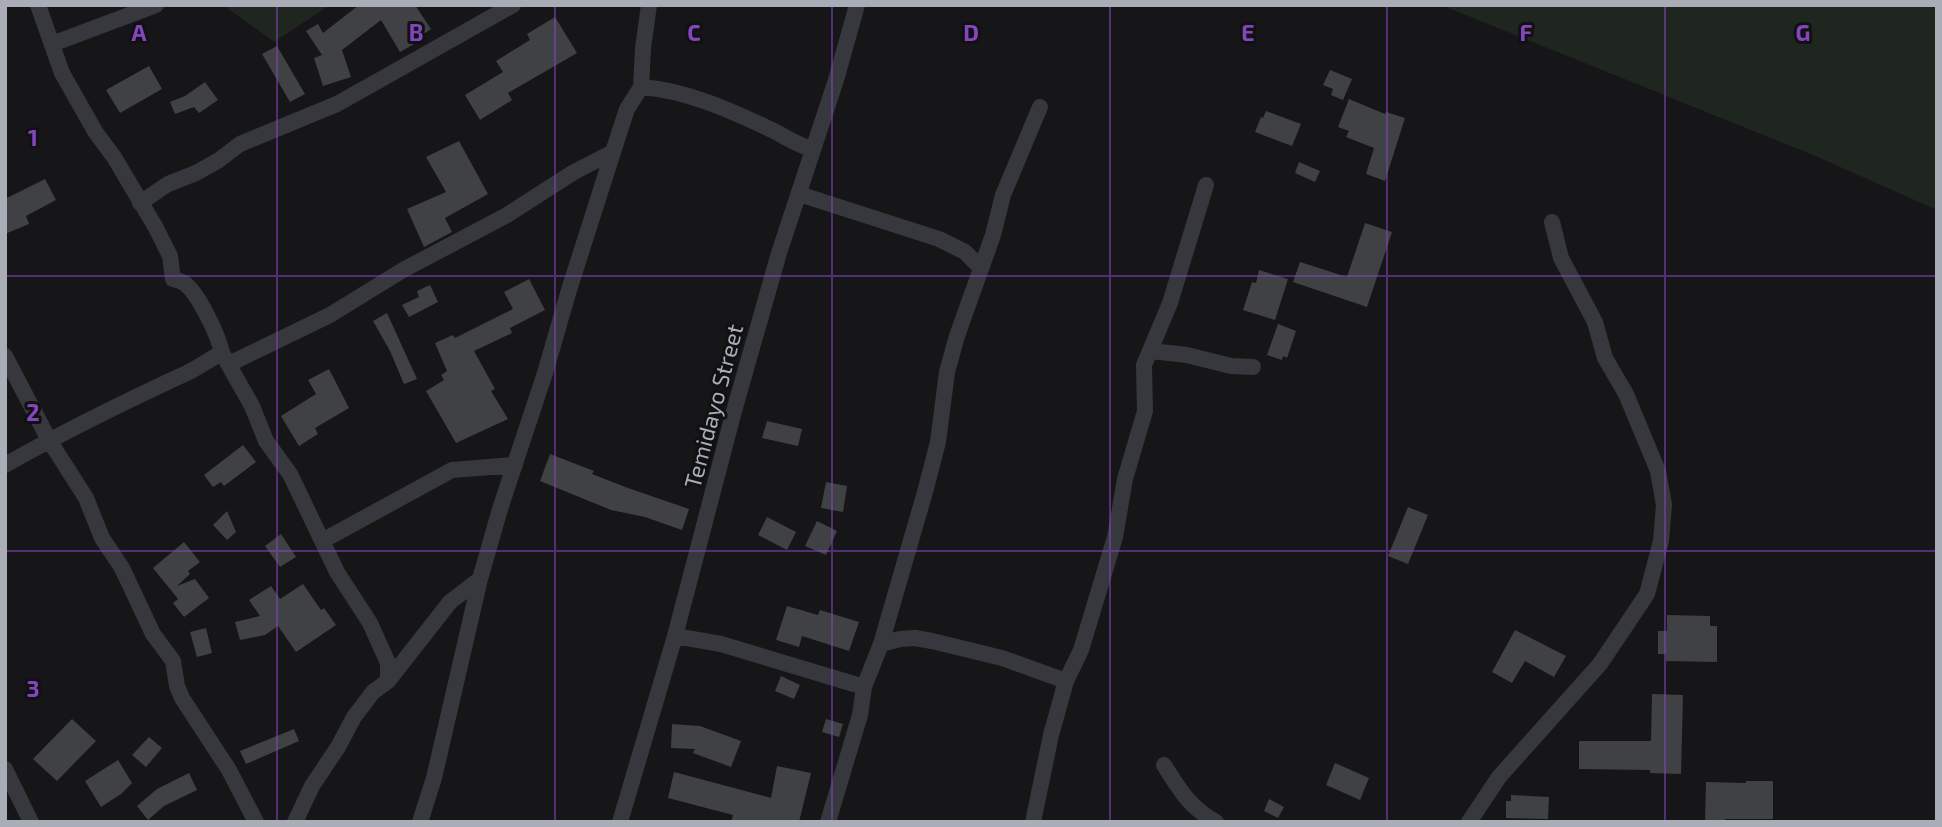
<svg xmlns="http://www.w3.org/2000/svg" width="1942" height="827" viewBox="0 0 1942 827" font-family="'Exo 2',sans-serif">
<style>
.green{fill:#1e261f}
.building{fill:#404145}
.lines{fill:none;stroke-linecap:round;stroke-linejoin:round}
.street{stroke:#37383d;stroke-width:16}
.grid{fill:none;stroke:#8446be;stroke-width:2;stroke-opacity:0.55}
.labels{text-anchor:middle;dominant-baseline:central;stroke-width:6;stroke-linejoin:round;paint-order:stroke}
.street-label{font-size:23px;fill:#a8adb8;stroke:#111113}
.grid-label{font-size:23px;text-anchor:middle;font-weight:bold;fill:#8446be;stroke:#111113;stroke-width:6;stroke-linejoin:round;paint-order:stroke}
</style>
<rect width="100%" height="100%" fill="#161618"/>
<path class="green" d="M223,5H330L274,42Z
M1441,5H1937V210L1813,155Z"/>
<path class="building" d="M359,5H415L431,29L422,35L425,38L400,52L381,20L342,50L351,77L323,86L314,58L322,55L306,31L318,24L323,33Z
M555,17L577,53L508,93L512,100L480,120L465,95L503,72L496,61L530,40L527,34Z
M277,46L305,94L290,102L262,54Z
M149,66L162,89L120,113L106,90Z
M1330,70L1352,79L1343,100L1331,95L1333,89L1323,85Z
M205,82L218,100L199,113L194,107L175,114L170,102L185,96Z
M1349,99L1385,114L1386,112L1405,118L1385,181L1366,174L1374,148L1346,137L1349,131L1338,127Z
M1266,111L1301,124L1292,146L1255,132L1261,117L1263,118Z
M459,141L488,194L445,218L452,232L424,247L407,209L446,192L426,157Z
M1299,162L1320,171L1315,182L1295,173Z
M45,179L56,200L26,216L29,224L5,234V199Z
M1365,223L1392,232L1367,307L1293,282L1300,262L1347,277Z
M1259,270L1288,279L1275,320L1243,310L1252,282L1256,283Z
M529,279L545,310L510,328L512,333L474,351L495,389L491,391L508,419L456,443L426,391L444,380L441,375L447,371L435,343L453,335L455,338L513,309L504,292Z
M430,285L438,302L409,317L402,305L419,297L417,291Z
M387,313L417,379L404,384L390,351L373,321Z
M1278,324L1296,331L1287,358L1283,356L1282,360L1267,355Z
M329,369L349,408L315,428L318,434L299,446L281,416L316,394L308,380Z
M767,421L802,429L798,446L762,438Z
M243,445L256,462L224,486L221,482L213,487L204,475Z
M550,454L594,471L592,474L628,488L689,509L682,530L645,517L611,510L540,481Z
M826,482L847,486L843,512L821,508Z
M1408,507L1428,515L1408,564L1388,556Z
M227,511L236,532L227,540L213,525Z
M767,517L796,532L787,550L758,535Z
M817,521L837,531L826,555L805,546Z
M281,534L296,557L280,567L265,546Z
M184,542L200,562L188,571L190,574L177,586L195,579L209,598L184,617L173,603L178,599L153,568Z
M303,584L321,610L324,608L336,625L296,652L278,626L265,635L240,640L235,622L260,616L249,600L271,586L280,599Z
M787,606L818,615L820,610L859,622L849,651L802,636L799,647L776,640Z
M1667,615L1710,616V626H1717V662L1666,661V654H1658V631H1667Z
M206,628L212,653L197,657L190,632Z
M1515,630L1566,656L1554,677L1525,661L1512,683L1492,672Z
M781,676L800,685L794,699L775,691Z
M1652,694L1683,695L1681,774L1650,773V770L1579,769V741H1651Z
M72,719L96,741L57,781L33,759Z
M826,719L843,724L839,737L822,732Z
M672,724L700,726L741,741L731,767L693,753L695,749L671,748Z
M294,729L299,741L246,764L240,751Z
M149,737L162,748L146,767L132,755Z
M118,760L132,783L121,794L101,807L85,781Z
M1335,763L1369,778L1360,800L1326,785Z
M777,766L811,773L799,822H731L733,815L668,798L674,772L771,798Z
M189,773L197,790L164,806L148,820L137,806L157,789Z
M1746,781H1773V819H1725V822H1705L1706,782L1746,783Z
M1511,795L1549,797L1548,819L1506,818V801H1511Z
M1269,799L1284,807L1278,818L1264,811Z"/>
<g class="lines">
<path class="street" d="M38,5L62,73L96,133L114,157L156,228L170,256L173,279C177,280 181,281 184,283C198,292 219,337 222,353
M52,44L156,5
M641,87C686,90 732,111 772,130C786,137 797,145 812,149
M799,194L939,239L965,252L980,267
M140,203L168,184L196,173L219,160L240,144L337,104L513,5
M1151,351L1187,355L1231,366L1253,367
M5,356L49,440L86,498L102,538L122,568L153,634L173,661L177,686L182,698L229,770L256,822
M229,364L330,315L403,270L507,215L574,172L613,152L627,109L641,87L643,48L649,5
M5,465C65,431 126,401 189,372C200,366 210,359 222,353L252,406L266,441L290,474L337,572L370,623L388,663V681
M322,541L452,470L515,465
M675,636L721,644L864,687
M881,644L900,639L915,638L932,641L1002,658L1066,681
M1164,765C1180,790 1189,807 1216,822
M5,769L31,822
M295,822L312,786L338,747L354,717L373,692L388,681L450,602L480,579
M420,822L434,778L480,579L500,509L545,373L569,290L613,152
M620,822L675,636L734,411L779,253L836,80L857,5
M828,822L860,715L864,687L881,644L925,492L938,442L947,372L957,336L993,235L1003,195L1040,107
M1033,822L1051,735L1066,681L1081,650L1115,537L1125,479L1145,411L1144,365L1170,303L1206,185
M1469,822L1499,777L1600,664L1647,594L1661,541L1664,505L1658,471L1626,394L1605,358L1595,322L1561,258L1552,222"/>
</g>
<path class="grid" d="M277,5V822M555,5V822M832,5V822M1110,5V822M1387,5V822M1665,5V822M5,276H1937M5,551H1937"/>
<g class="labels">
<g class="street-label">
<text transform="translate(713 406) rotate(-75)">Temidayo Street</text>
</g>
</g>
<g class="grid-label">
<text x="139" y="41">A</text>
<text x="416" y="41">B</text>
<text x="694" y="41">C</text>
<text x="971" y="41">D</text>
<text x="1248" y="41">E</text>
<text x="1526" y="41">F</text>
<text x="1803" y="41">G</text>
<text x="33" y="146">1</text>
<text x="33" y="421">2</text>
<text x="33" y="697">3</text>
</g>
<rect width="1942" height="827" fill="none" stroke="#a8adb8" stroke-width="14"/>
</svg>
